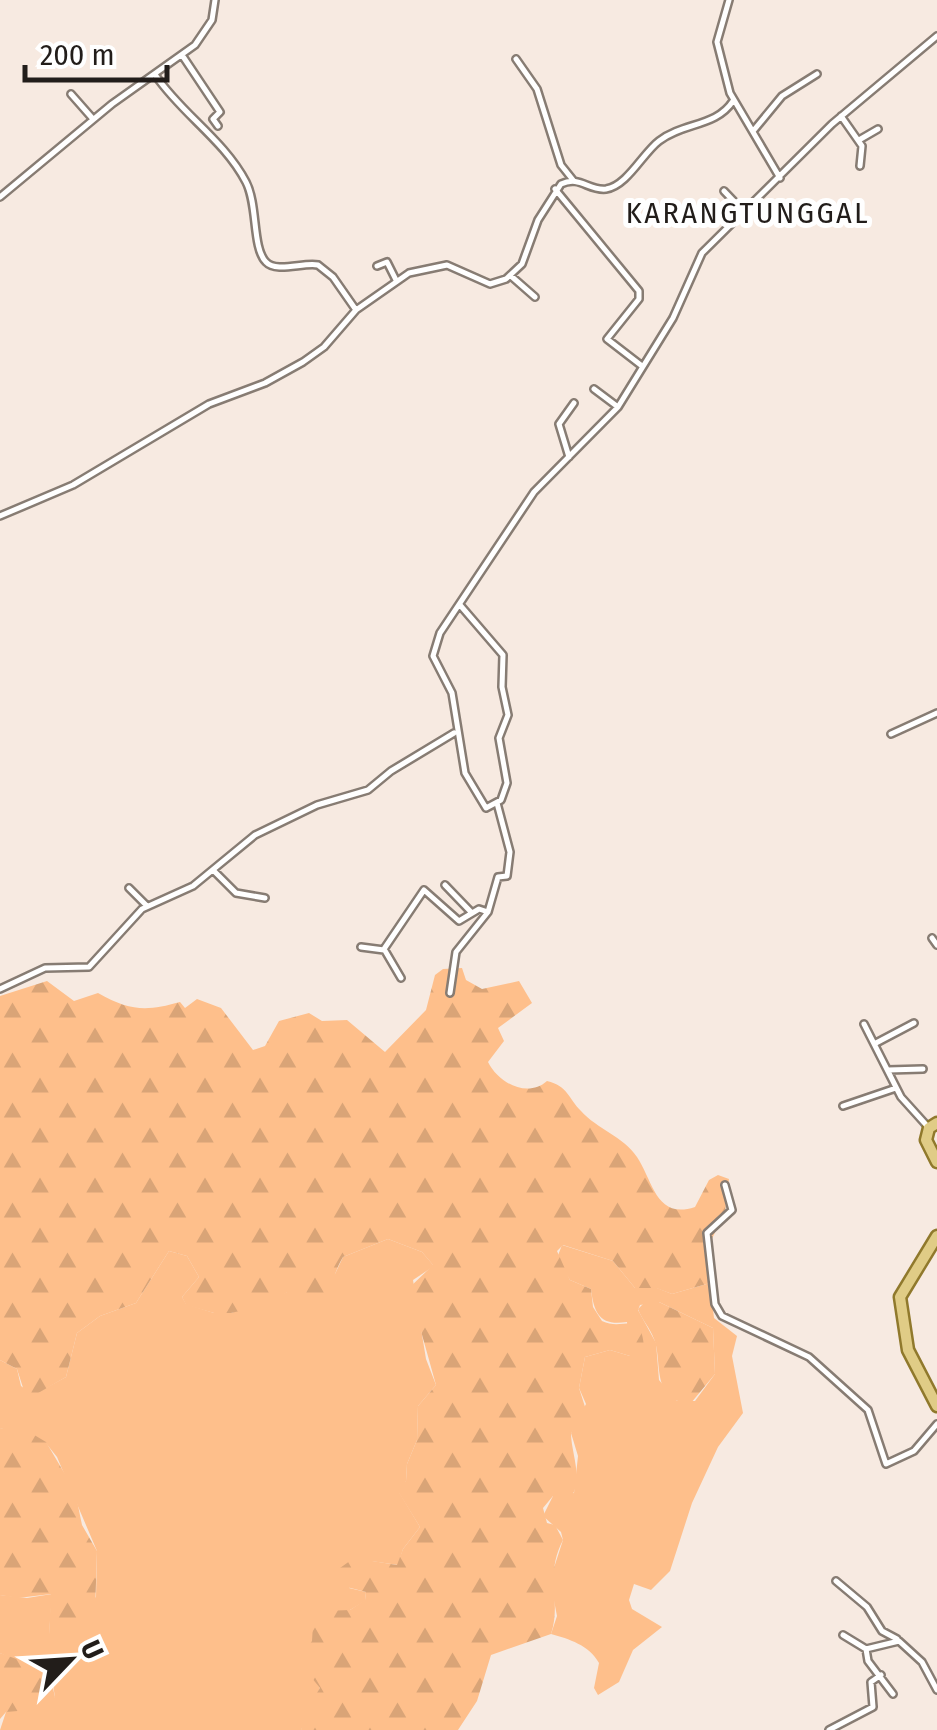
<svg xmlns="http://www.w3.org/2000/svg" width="937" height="1730" viewBox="0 0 937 1730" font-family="'Fira Sans Condensed',sans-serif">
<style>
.green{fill:#febf8b;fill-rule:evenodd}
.forest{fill:url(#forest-firs)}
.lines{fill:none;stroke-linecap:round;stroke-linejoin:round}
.minor-casing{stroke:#877c73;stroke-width:10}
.primary-casing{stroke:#90792c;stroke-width:15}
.minor{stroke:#fff;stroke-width:5}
.primary{stroke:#e0cc86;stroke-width:10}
.labels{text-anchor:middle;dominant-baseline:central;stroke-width:10;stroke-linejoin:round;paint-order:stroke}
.quarter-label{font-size:30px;letter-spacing:2.5px;fill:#221d1a;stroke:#fff}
</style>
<defs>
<pattern id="forest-firs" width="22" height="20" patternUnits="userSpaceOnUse" patternTransform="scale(2.5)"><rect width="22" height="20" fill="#febf8b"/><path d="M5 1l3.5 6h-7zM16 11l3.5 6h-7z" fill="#d9a477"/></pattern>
</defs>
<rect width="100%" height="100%" fill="#f7eae1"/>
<path class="green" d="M388,1239L422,1252L434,1266L413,1280L426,1359L436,1385L418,1406L417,1440L407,1464L406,1481L399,1492L420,1527L403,1549L398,1565L371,1561L349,1588L366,1592L365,1601L350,1610L310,1672L320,1688L301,1730H0L6,1712L55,1697L52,1679L0,1653V1595L27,1598L52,1594L49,1634L96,1597L97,1551L57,1457L45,1442L0,1428V1360L17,1369L21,1386L33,1395L66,1377L77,1333L100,1316L136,1303L169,1251L187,1256L199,1277L182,1297L186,1304L214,1313H231L335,1274L343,1257Z
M562,1245L613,1261L635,1288H657L672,1294L710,1283L714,1318L737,1336L732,1356L743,1413L718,1447L692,1503L670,1571L651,1590L634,1584L629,1600L632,1609L662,1627L633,1650L619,1682L598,1695L594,1688L599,1663C589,1645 569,1639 551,1634L557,1616L550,1580L563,1540L561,1532L543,1516L553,1496L574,1493L578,1456L571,1433L586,1404L579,1388L585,1357L610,1350L630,1356L627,1322C601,1326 594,1315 591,1289L570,1280L557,1258ZM659,1302L713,1328L715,1374L695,1401H677L659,1380L656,1343L638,1310L640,1305Z"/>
<path class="forest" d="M462,968L466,980L482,989L519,981L532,1003L498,1028L504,1041L488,1062C499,1084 528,1098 547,1081C568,1086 568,1098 581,1111C597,1129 623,1136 637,1157C653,1181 656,1220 695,1207L709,1180L718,1175L729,1179L725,1212L707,1249L710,1283L672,1294L656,1288H635L613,1261L563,1245L557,1251L570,1280L591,1289L593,1307L602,1321C624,1332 640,1308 644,1346L630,1356L610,1350L585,1357L579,1388L587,1413L571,1433C571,1454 585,1481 569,1500L553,1496L543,1508L547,1523L555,1525L563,1540C544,1576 562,1601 551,1634L491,1655L477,1701L458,1730H301L305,1712L320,1688L298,1661L312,1641L313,1624L324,1611L350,1610L365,1600L366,1592L339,1585L340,1568L354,1558L397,1565L403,1549L420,1527L399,1493V1485L406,1481L407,1464L417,1440L418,1406L436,1385L409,1288L433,1265L422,1252L388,1239L343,1257C329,1279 333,1308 301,1309L288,1292L257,1307L231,1313H214L186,1305L182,1297L199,1277L187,1256L169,1251L136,1303L100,1316L77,1333L66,1377L33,1396L25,1394L17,1369L0,1360V996L47,981L74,1001L98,993C131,1012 148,1011 180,1002L185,1008L197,999L221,1008L253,1050L265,1046L279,1021L309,1013L322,1021L347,1020L385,1052L426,1010L435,975L443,969Z
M647,1300L659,1302L713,1328L715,1374L691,1403C650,1403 663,1360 654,1339C650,1328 642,1320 638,1309Z
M0,1428L31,1433L46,1442L75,1491L82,1525L97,1551L95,1614L69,1643L53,1642L49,1634L51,1594L18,1598L0,1595Z
M0,1653L49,1671L55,1697L41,1709L6,1712L0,1719Z"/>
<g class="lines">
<g class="minor-casing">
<path id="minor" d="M729,0L717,42L730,93L780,178
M182,55L220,112L213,119L218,126
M516,59L537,89L561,165L573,180
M156,76C182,114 224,140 246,182C258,205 252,248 266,262C276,273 304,262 318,265L333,277L356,310
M71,94L93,119
M841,116L862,146L860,166
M754,130L782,96L817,74
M859,140L878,129
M555,189L639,291V299L607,339L642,366
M724,191L746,214
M0,197L112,104L195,45L212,20L215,0
M377,266L387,262L396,280
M511,276L535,297
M594,389L618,407
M569,457L559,424L574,403
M0,516L73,485L209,404L265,383L303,362L324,347L356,310L409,273L447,265L490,284L506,279L522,264L538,220L561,184C580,175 588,191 606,189C627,186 643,153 659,141C684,122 716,127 733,101
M460,605L503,655L502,687L508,715L499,738L507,783L501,800L486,808L465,773L452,693L433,656L440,633L534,492L618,407L673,318L702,253L832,124L937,36
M891,734L937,713
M214,871L236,893L265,898
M445,885L471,912
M129,888L147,906
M932,938L937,945
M361,947L384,950
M401,978L384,949L424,890L459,921L479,909L488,912
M0,989L45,968L89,967L142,909L193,886L255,835L317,805L368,790L391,771L454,733
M450,993L456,952L488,912L498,877L507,876L510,852L497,803
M864,1024L901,1097L929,1128
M876,1043L914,1023
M888,1070L923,1069
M843,1106L896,1088
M725,1185L732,1210L707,1233L715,1304L722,1316L809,1357L868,1410L886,1464L914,1451L937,1424
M836,1581L867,1607L882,1631L897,1639
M843,1635L866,1649L899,1641L922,1662L937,1690
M866,1649L868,1661L893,1694
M829,1730L873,1707L871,1682L881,1675"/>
</g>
<g class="primary-casing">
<path id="primary" d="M937,1123L929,1128L926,1140L937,1162
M937,1236L900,1297L908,1350L937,1406"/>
</g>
<use href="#minor" class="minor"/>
<use href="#primary" class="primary"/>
</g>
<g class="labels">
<g class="quarter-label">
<text x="748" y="213">KARANGTUNGGAL</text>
</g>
</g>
<g transform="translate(70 1660) rotate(65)" stroke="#ffffff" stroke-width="8" paint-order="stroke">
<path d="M0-8L18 38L0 25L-18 38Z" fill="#221d1a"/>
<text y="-15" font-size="28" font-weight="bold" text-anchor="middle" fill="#221d1a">U</text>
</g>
<path d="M25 65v15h142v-15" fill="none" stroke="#221d1a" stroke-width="5"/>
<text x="40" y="65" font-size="30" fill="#221d1a" stroke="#ffffff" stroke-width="8" paint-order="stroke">200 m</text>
</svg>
